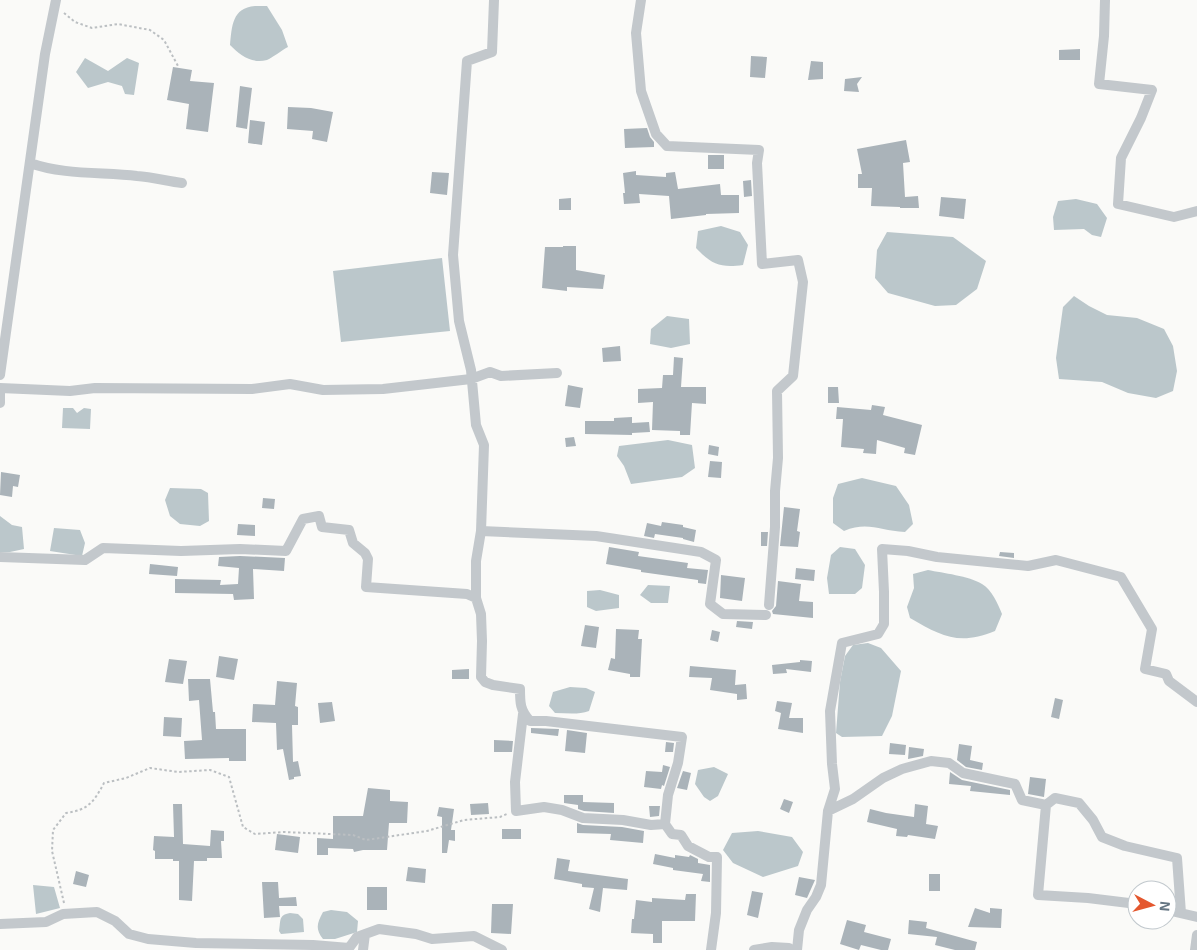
<svg xmlns="http://www.w3.org/2000/svg" width="1197" height="950" viewBox="0 0 1197 950" font-family="'Exo 2',sans-serif">
<style>
.water{fill:#bbc7cb}
.building{fill:#aab3b9}
.lines{fill:none;stroke-linecap:round;stroke-linejoin:round}
.path{stroke:#bbbfc2;stroke-width:2;stroke-dasharray:2.5 2.5;stroke-linecap:butt}
.street{stroke:#c3c8cc;stroke-width:10}
</style>
<rect width="100%" height="100%" fill="#fafaf8"/>
<path class="water" d="M255,6H267L282,30L288,47C282,50 272,58 267,60C251,64 240,55 230,45C232,26 232,8 255,6Z
M85,58L108,71L127,58L139,63L134,95L125,94L122,86L108,82L88,88L76,72Z
M1076,199L1097,204L1107,218L1101,237L1092,235L1084,229L1054,230L1053,217L1058,201Z
M721,226L740,232L748,245L743,265C721,268 712,265 696,248L698,231Z
M887,232L953,237L986,261L977,289L956,305L935,306L888,293L875,278L877,250Z
M442,258L450,331L341,342L333,271Z
M1074,296L1089,306L1107,315L1137,318L1164,329L1173,346L1177,371L1173,391L1156,398L1128,393L1102,382L1059,379L1056,358L1063,307Z
M667,316L689,319L690,344L671,348L650,344L651,329Z
M63,408H73L77,413L84,408L91,409L90,429L62,428Z
M668,440L692,445L695,468L682,477L631,484L624,466L617,456L619,446Z
M862,478L896,486L909,505L913,524L905,532C880,531 868,521 844,531L833,523V498L838,484Z
M170,488L201,489L208,493L209,521L200,526L180,524L170,516L165,500Z
M0,516L12,525L22,527L24,549L10,552H0Z
M54,528L80,530L85,543L82,556L50,551Z
M840,547L855,549L865,565L862,588L855,594H829L827,578L831,555Z
M928,570C943,573 969,576 982,584C992,590 998,604 1002,614L995,631C959,646 941,636 910,618L907,607L914,588L913,574Z
M648,585L670,586L668,603H651L640,595Z
M600,590L619,595V608L596,611L587,607V591Z
M868,643L881,648L901,671L892,716L882,736L842,737L836,733L840,682L845,656L853,645Z
M570,687L586,688L595,692L589,711C578,715 567,713 555,713L549,706L553,692Z
M714,767L728,774L718,796L710,801L704,797L695,784L698,770Z
M758,831L792,837L803,852L798,866L763,877L733,863L723,850L732,833Z
M33,885L54,887L60,908L36,914Z
M331,910L347,912L358,921L357,932L335,939H323C315,929 317,923 323,912Z
M290,913L298,914L303,919L304,932L281,934L279,931C281,921 278,915 290,913Z"/>
<path class="building" d="M1080,49V60H1059V50Z
M751,56L767,57L765,78L750,77Z
M811,61L823,62V79L808,80Z
M173,67L192,70L190,81L214,83L208,132L186,129L189,104L167,100Z
M862,77L857,84L859,92L844,91L845,79Z
M240,86L252,88L247,129L236,127Z
M288,107L311,108L333,112L327,142L312,139L313,131L287,129Z
M250,120L265,122L262,145L248,143Z
M647,128L650,137L654,142V147L625,148L624,129Z
M906,140L910,162L903,163L905,197L918,196L919,208H900V207L871,206L872,188H858V174H862L857,149Z
M708,155H724V169H708Z
M636,171V175L666,177V173L675,172L678,189L720,184L721,195H739V213L706,214V215L671,219L669,196L639,194L640,203L624,204L623,193H625L623,173Z
M432,172L449,173L447,195L430,193Z
M751,180L752,196L744,197L743,181Z
M941,197L966,199L964,219L939,216Z
M571,198V210H559V199Z
M563,246H576V270L605,275L603,289L567,287V291L542,288L545,247H563Z
M620,346L621,361L603,362L602,348Z
M674,357L683,358L681,387H706V404L692,403L690,435H680V431L652,430L653,402L638,403V389L662,388L663,375H673Z
M568,385L583,388L580,408L565,406Z
M828,387H838L839,403H828Z
M872,405L885,407L883,415L922,425L915,455L904,453L905,448L877,440L876,454L863,453L864,449L841,447L843,419H836L837,407L871,410Z
M632,417V423L649,422L650,432L632,433V435L585,434V421H614V418Z
M574,437L576,446L566,447L565,438Z
M709,445L719,447L718,456L708,454Z
M710,461L722,462L721,478L708,477Z
M1,472L20,475L18,487L13,486L12,497L0,495Z
M263,498L275,499L274,509L262,508Z
M784,507L800,509L797,531L800,532L798,547L780,546Z
M662,522L683,525V527L696,530L694,542L683,539V538L655,534L654,538L644,536L647,523L661,526Z
M238,524L255,525V536L237,535Z
M761,532H768L767,546H761Z
M609,547L639,552L638,556L688,563L687,568L708,570L706,584L698,583V580L641,572V570L606,564Z
M1000,552L1014,553V558L999,556Z
M240,556L285,558L284,571L253,569L254,599L234,600L233,594L175,593V579L221,580L220,585L238,584L239,568L218,566L219,557Z
M150,564L178,567L177,576L149,574Z
M796,568L815,570L814,581L795,579Z
M721,575L745,578L742,601L720,598Z
M778,581L801,584L799,601L813,602V618L773,614L772,611L776,606Z
M737,621L753,622L752,629L736,627Z
M585,625L599,627L596,648L581,646Z
M616,629L639,630L638,639H642L640,677H630V674L608,670L611,658L615,659Z
M712,630L720,632L718,642L710,640Z
M219,656L238,659L234,680L216,677Z
M169,659L187,661L183,684L165,682Z
M800,660L812,661L811,672L786,669L787,673L773,674L772,665L800,662Z
M690,666L736,670L735,685L746,684L747,699L737,700V694L710,690L712,678L689,677Z
M469,669V679H452V670Z
M188,679H210L213,712H215L216,729H246V761H229V758L185,759L184,741L202,740L199,700L189,701Z
M277,681L297,683L295,706L298,707V725H292L293,762L298,761L301,776L294,777V779L289,780L283,749L277,750L276,723L252,722L253,704L275,705Z
M1055,698L1063,700L1059,719L1051,717Z
M777,701L792,703L789,718H803V733L778,729L781,713L775,711Z
M332,702L335,721L320,723L318,703Z
M164,717L182,718L181,737L163,736Z
M531,728L559,729L558,736L531,733Z
M567,730L587,733L585,753L565,751Z
M494,740L513,741L512,752H494Z
M666,742L674,743L673,752H665Z
M890,743L906,745L905,755L889,754Z
M959,744L972,746L970,760L983,763L982,770L966,767L957,760Z
M909,747L924,749L923,756L908,759Z
M663,765L670,767L664,786L662,785L661,789L644,787L646,771L662,772Z
M683,771L691,773L687,790L677,788Z
M950,772L962,780L1010,790V795L970,791L971,786L949,784Z
M1030,777L1046,779L1044,797L1028,794Z
M368,788L390,790V801L408,802L407,823H389L387,850H363L354,852L353,849L328,848V855H317V838L333,839V816H363Z
M564,795H583V802L614,803V813L584,811L578,809V805L564,803Z
M784,799L793,802L789,813L780,809Z
M488,803L489,814L471,815L470,804Z
M173,804H182L183,844L210,846L211,830L224,831V841H221L222,858H207V861H194L192,901L179,900V861H173V859H155V851L153,850L154,836L174,837Z
M915,804L928,806L926,824L938,826L935,839L908,835L907,837L896,836L897,829L867,822L870,809L886,813L914,817Z
M649,806H660L659,816L650,817Z
M439,807L454,809L451,830H455V841L449,840L447,853H442V817L437,816Z
M577,823L583,825L622,827L644,831L643,843L610,840L611,834L577,833Z
M502,829H521V839H502Z
M277,834L300,837L298,853L275,850Z
M655,854L675,858V855L689,857L690,855L698,859V863L710,865V882L701,881L703,874L673,870V868L653,864Z
M557,858L570,860L568,871L628,879L627,890L603,888L600,912L589,909L594,888L582,887V884L554,879Z
M408,867L426,869L425,883L406,881Z
M76,871L89,875L86,887L73,884Z
M929,874H940V891H929Z
M799,877L815,880L807,898L795,895Z
M262,882H278L279,898L296,897L297,906H279L280,917L264,918Z
M367,887H387V910H367Z
M752,891L763,893L758,918L747,915Z
M686,894H696L695,921H662V943H653V934L631,933L632,919H634L636,900L652,902V898L685,900Z
M492,904H513L511,934L491,933Z
M975,908L990,913V908L1002,909L1001,928L968,927Z
M847,920L866,925L864,932L891,939L888,950H881L861,945L859,950L840,944Z
M909,920L927,922L926,928L977,942L975,950H955L935,945L937,937L908,934Z"/>
<g class="lines">
<path class="path" d="M64,13L75,22L92,28L118,24L150,30L164,40L178,66
M64,903L52,851L53,830L66,813C88,810 94,802 104,783L126,778L150,768L178,772L210,770L229,777L243,827L255,834L284,832L353,835L366,840L427,831L464,820L500,817L507,814"/>
<path class="street" d="M494,0L492,52L467,61L453,255L459,321L471,370L476,425L484,445L481,531L476,561V598L481,614L482,641L481,677L485,682L493,685L520,689C520,703 520,710 530,721H546L682,737L678,763L668,795L665,824L672,834L681,835L688,846L709,857H717L716,913L711,950
M641,0L636,33L641,91L656,134L667,146L759,150L757,163L762,264L798,260L803,282L793,376L777,391L778,458L775,491V527L769,605
M1105,0L1104,36L1099,84L1152,90L1141,118L1121,158L1118,204L1174,217L1197,211
M30,163C63,175 102,172 137,176C152,177 167,181 182,183
M0,375L45,54L56,0
M0,388L70,391L95,388L252,389L290,384L323,390L383,389L471,379L490,372L501,376L557,373
M0,393V403
M481,531L596,536L701,552L716,560L710,604L723,614L766,615
M0,557L85,560L103,548L181,551L240,549L286,551L303,519L319,516L322,527L349,530L353,543L365,553L368,559L366,587L467,594L476,598
M523,714L515,782L516,811L544,807L562,810L583,818L623,820L651,825L665,824
M1046,805L1038,895L1088,898L1137,904
M828,811L853,799L883,778L902,769L931,761L949,763L963,773L1015,784L1022,800L1046,805L1055,798L1079,803L1093,820L1102,837L1125,846L1177,858L1181,913
M1167,910L1197,917
M0,924L46,922L63,914L97,912L115,921L129,934L148,939L196,943L313,945L349,948L357,937L379,929L416,934L432,939L474,936L502,950
M363,950L365,934
M754,950L772,947L789,948L790,950
M797,950L799,930L807,910L816,897L821,885L828,811L835,789L832,764L830,711L842,643L878,634L884,624V592L882,549L908,551L937,557L1028,566L1056,560L1121,577L1152,629L1145,669L1166,674L1169,681L1197,702
M1195,950L1197,935"/>
</g>
<g transform="translate(1152 905) rotate(96)"><circle r="24" fill="#ffffff" stroke="#c1c8cd"/>
<path d="M0-4L9 19L0 12L-9 19Z" fill="#e4572e"/>
<text y="-8" font-size="14" font-weight="bold" text-anchor="middle" fill="#657683">N</text>
</g>
</svg>
